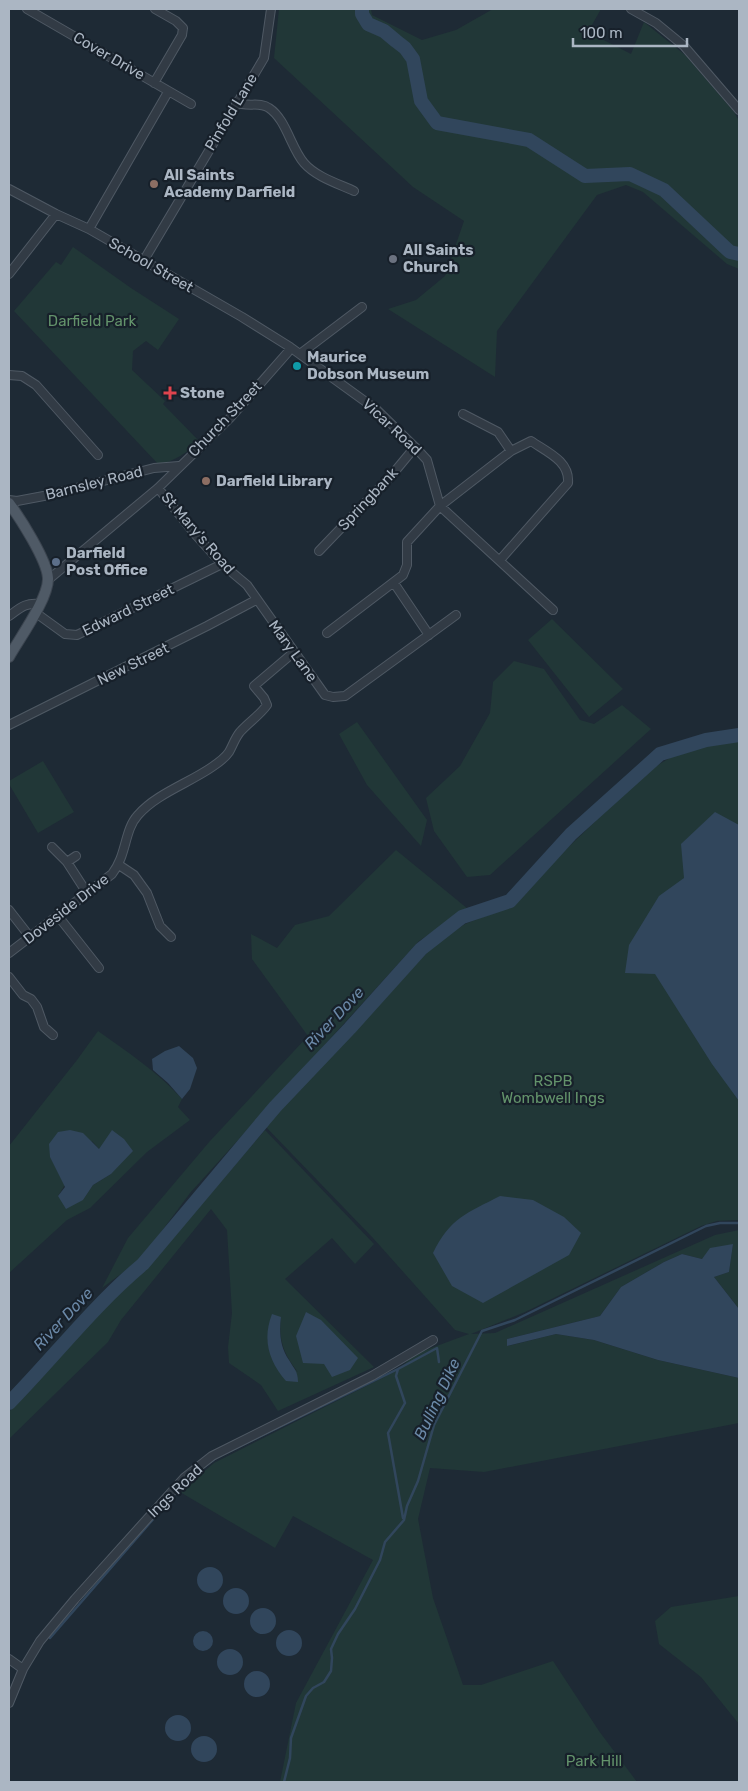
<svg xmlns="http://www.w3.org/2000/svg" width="748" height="1791" viewBox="0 0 748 1791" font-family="Rubik,sans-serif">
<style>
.green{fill:#213737;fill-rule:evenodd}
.water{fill:#31465c}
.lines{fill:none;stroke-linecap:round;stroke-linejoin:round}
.stream{stroke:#31465c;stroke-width:2.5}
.river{stroke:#31465c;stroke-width:14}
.minor-casing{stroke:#4f5964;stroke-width:10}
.major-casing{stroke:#3b444f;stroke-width:12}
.minor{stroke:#323b45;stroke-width:8}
.major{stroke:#4f5a66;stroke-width:10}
.education-dot{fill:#8d6e63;stroke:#17202a;stroke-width:2}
.worship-dot{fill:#6b7280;stroke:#17202a;stroke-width:2}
.culture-dot{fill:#0f9aa8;stroke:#17202a;stroke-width:2}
.health-dot{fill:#e0444e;stroke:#17202a;stroke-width:2}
.service-dot{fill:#5c6f8a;stroke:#17202a;stroke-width:2}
.labels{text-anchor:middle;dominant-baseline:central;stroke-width:4.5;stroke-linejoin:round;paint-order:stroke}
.street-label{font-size:15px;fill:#abb6c3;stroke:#17202a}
.poi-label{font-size:15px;font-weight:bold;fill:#abb6c3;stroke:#17202a;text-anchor:start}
.park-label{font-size:15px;fill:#63936b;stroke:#17202a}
.water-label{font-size:16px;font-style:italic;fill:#6b89a8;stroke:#17202a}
</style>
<rect width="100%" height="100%" fill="#1e2a35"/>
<path class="green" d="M279,9H371L372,15L422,40L456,30L493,9H601L588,32L631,54L644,22L685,55L734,112L739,121V269L727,264L643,192L626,185L597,195L497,331L495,377L388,309L416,300L445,276L464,221L413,187L274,58Z
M73,247L131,288L179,319L158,350L146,341L133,351L132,370L165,401L163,404L200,442C187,452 176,460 159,465L14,311L56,262L61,265Z
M552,619L623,689L589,717L528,640Z
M514,661L544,669L580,720L594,724L622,705L651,729L490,875L467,877L434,831L426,798L460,766L490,713L493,682Z
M357,722L427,820L421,846L367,785L339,734Z
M739,738V1220L717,1221L701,1226L525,1312L471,1334L495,1333L715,1235L739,1230V1309L714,1277L729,1272L733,1244L702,1259L682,1254L664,1262L621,1287L600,1316L507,1339L508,1346L556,1334L594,1340L658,1360L739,1378V1423L484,1472L430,1468L418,1519L433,1598L463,1685H481L553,1661L599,1731L637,1782H280L296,1703L373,1560L293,1516L275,1548L180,1492L214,1463L398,1370L415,1354L469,1334L455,1330L373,1238L266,1127L280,1110L436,943L465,924L513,905L555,860L648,771L673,756L698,747Z
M43,761L74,812L38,833L9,784V781Z
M396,850L468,909L419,941L190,1193L141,1259L102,1288L128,1238L210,1141L308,1036L252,959L251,934L277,948L295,925L329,916Z
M98,1031C127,1052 157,1071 182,1099L178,1107L190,1120L147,1152L90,1208L67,1220L9,1273V1146L77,1060ZM92,1141L99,1149L111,1174L93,1185L83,1200L58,1196Z
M265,1130L374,1244L355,1264L332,1238L285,1279L374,1367L278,1411L261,1385L229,1363L228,1347L232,1313L227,1230L211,1209L121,1320L108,1342L9,1439V1412L122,1288L148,1266ZM281,1317C278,1339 284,1355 298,1372L268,1345Z
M739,1596V1724L701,1677L659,1644L655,1621L671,1607Z"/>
<path class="water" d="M715,812L739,825V1101L712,1064L655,974L625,973L629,945L659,896L684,878L681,844Z
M179,1046L193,1058L197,1068L190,1089L182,1099L168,1083L153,1070L152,1059L165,1051Z
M70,1130L83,1133L99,1149L112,1130L124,1139L133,1151L111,1174L93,1185L83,1200L66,1209L58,1196L65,1187L50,1157L49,1144L58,1132Z
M500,1196L533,1200L564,1217L581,1233L569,1255L483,1303L452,1286L433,1253C450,1218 467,1213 500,1196Z
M733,1244L729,1272L714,1277L739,1309V1378L658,1360L594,1340L556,1334L507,1346V1339L600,1316L621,1287L664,1262L682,1254L702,1259L710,1248Z
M306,1312L321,1320L358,1358L350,1370L332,1377L324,1364L303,1363L296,1336Z
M272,1314L281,1317C279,1332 280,1347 289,1360C294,1369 298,1371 298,1382L286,1381C269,1361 262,1340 272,1314Z
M197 1580a13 13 0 1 1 26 0a13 13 0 1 1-26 0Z
M223 1601a13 13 0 1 1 26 0a13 13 0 1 1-26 0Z
M250 1621a13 13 0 1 1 26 0a13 13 0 1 1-26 0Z
M276 1643a13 13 0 1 1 26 0a13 13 0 1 1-26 0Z
M193 1641a10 10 0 1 1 20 0a10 10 0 1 1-20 0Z
M217 1662a13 13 0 1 1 26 0a13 13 0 1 1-26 0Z
M244 1684a13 13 0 1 1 26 0a13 13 0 1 1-26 0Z
M165 1728a13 13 0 1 1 26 0a13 13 0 1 1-26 0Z
M191 1749a13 13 0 1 1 26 0a13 13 0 1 1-26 0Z"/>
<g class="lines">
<path class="stream" d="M201,1469L216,1458L398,1369
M403,1518L388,1433L405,1403L396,1376L398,1369L437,1348L439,1362
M50,1638L188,1479
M284,1782L290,1758L291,1738L306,1696L313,1688L324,1682L331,1671L332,1658L331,1649L338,1634L355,1609L380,1560L385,1542L404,1520L407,1506L418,1481L434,1425L482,1331L515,1320L706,1226L720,1223H739"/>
<path class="river" d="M362,9V14L368,24L384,31L396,41L405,48L413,59L421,101L437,123L529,140L585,176L630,174L664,190L730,252L739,254
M9,1403C54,1357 94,1305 143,1264L275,1107L350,1028L421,949L462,917L510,901L571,834L660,754L706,740L739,735"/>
<g class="minor-casing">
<path id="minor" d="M27,9L191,104
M631,9L656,23L684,46L739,110
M154,83L182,35L183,28L176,21L155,9
M236,102C247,108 259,101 269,108C286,119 291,148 304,163C316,177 339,184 354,191
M9,189L56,214L89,229L242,317L290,347L377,410L415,447L427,460L440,506L553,610
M89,229L168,92
M144,260L264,58L271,9
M9,274L56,214
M300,354L362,307
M9,375L22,376L36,385L98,455
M463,414L498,432L511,451
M158,488L194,533L222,564L247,585L325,695L333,697L345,696L456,615
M9,500L17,501L49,495L154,468L179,466
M319,551L391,476L415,447
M48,580L158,488L230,418L288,352L290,347
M394,583L429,635
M36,613L65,634L77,635L222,564
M9,616C20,608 26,602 40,604
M327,633L403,575L407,565V542L440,506L511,451L531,441C547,452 570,461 568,483L500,560
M9,725L207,626L256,600
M52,847L67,862L87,893
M67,862L76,856
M119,865L134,875L147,893L160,926L171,937
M9,910L30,937
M58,916L99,968
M9,953L112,874C127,855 124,830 138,815C156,794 189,783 212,767C218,763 225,758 229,752C233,745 235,738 240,732C249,722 260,715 267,705L264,698L254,686L294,652
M9,977L23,995L31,999L37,1007L44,1027L53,1035
M9,1659L23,1669
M9,1703L23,1669L40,1641L75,1599L184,1478L212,1456L372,1376L433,1340"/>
</g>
<g class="major-casing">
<path id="major" d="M9,503C20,518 47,560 48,578C49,598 19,639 9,657"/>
</g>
<use href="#minor" class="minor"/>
<use href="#major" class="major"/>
</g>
<g class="education-dot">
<circle cx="154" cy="184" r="5"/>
<circle cx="206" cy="481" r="5"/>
</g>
<circle class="worship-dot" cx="393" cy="259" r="5"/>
<circle class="culture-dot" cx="297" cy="366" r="5"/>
<path class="health-dot" d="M167.5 385.5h5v5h5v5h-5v5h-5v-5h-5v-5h5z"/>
<circle class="service-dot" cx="56" cy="562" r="5"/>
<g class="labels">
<g class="street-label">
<text transform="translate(109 56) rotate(30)">Cover Drive</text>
<text transform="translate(231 112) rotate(-59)">Pinfold Lane</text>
<text transform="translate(151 265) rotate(30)">School Street</text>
<text transform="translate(225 419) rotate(-46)">Church Street</text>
<text transform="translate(392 427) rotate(43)">Vicar Road</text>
<text transform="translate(94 483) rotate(-14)">Barnsley Road</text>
<text transform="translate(368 499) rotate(-47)">Springbank</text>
<text transform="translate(198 533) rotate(49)">St Mary's Road</text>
<text transform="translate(128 610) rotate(-26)">Edward Street</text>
<text transform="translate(293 651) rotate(54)">Mary Lane</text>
<text transform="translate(133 664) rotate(-26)">New Street</text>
<text transform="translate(66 909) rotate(-38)">Doveside Drive</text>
<text transform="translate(175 1491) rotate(-44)">Ings Road</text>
</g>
<g class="poi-label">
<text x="164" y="175">All Saints<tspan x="164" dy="17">Academy Darfield</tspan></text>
<text x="403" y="250">All Saints<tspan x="403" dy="17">Church</tspan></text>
<text x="307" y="357">Maurice<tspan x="307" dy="17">Dobson Museum</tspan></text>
<text x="180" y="393">Stone</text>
<text x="216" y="481">Darfield Library</text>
<text x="66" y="553">Darfield<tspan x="66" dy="17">Post Office</tspan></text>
</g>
<g class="park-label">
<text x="92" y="321">Darfield Park</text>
<text x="553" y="1081">RSPB<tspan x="553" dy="17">Wombwell Ings</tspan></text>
<text x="594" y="1761">Park Hill</text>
</g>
<g class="water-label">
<text transform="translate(334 1018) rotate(-47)">River Dove</text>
<text transform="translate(63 1319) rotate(-47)">River Dove</text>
<text transform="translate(437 1399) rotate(-65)">Bulling Dike</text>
</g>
</g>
<rect width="748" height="1791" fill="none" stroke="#abb6c3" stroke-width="20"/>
<path d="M573 38v8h114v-8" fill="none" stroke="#abb6c3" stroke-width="2.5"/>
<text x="580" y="38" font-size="15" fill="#abb6c3" stroke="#17202a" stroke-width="4" paint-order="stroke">100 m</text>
</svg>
